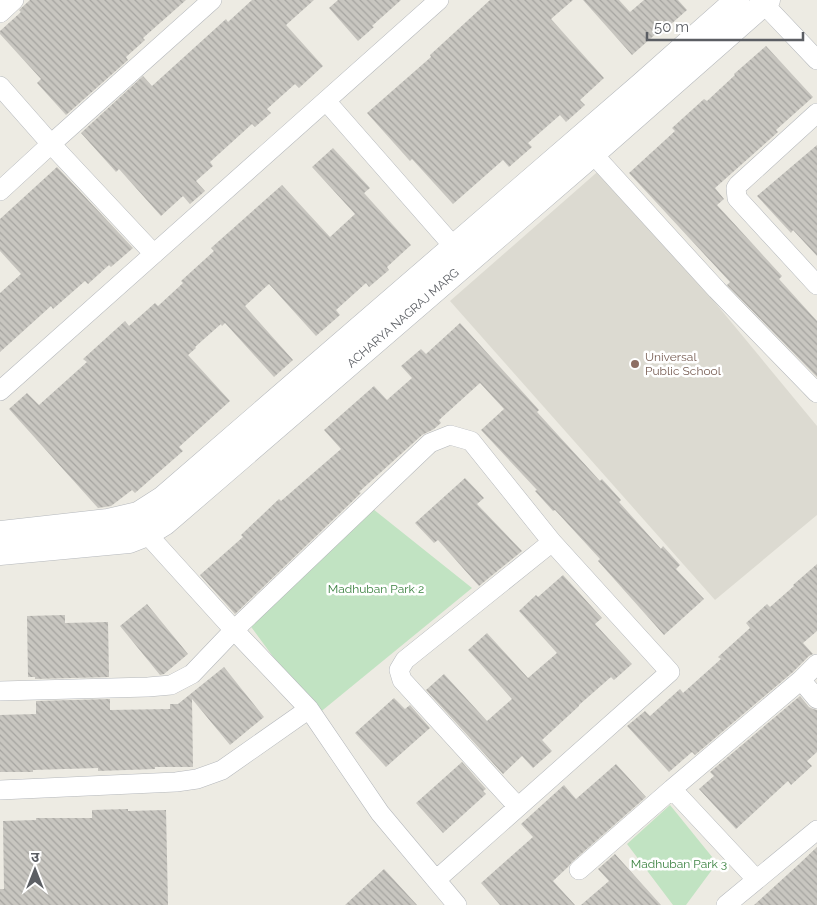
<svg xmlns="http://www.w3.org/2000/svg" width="817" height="905" viewBox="0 0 817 905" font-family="Raleway,'Noto Sans Devanagari',sans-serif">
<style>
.education{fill:#dcdad1}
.green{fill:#c1e3c2}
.building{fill:url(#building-back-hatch)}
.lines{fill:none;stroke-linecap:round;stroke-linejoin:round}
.minor-casing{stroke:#b5b8bc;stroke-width:20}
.tertiary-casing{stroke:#b5b8bc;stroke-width:25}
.minor{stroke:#fff;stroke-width:19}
.tertiary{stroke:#fff;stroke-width:24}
.education-dot{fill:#8d6e63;stroke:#fff;stroke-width:2}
.labels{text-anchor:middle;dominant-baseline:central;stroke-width:5;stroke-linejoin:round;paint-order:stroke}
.street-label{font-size:12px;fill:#5b5e63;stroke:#fff}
.education-label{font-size:12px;fill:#785e54;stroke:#fff;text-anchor:start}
.park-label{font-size:12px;fill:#3b8240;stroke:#fff}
</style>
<defs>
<pattern id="building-back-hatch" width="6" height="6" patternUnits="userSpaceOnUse" patternTransform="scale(1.25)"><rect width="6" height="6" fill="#c8c6c0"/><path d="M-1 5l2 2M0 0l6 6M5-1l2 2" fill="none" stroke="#a5a4a0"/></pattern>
</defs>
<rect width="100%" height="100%" fill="#edebe3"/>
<path class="education" d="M603,167L817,426V515L715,600L450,301Z"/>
<path class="green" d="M373,509L472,588L318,714L285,673L249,624Z
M670,805L717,863L686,905H673L627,844Z"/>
<path class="building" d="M30,0H186L143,38L145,40L126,57L128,60L66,115L37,83L41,79L0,34V31L21,12L19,10Z
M252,0H314L286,25L323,66L299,88L295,84L267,109L271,113L255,127L252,124L210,162L213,166L196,181L205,191L190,204L183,196L161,216L119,169L116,172L81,133L143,76L152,86L226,19L228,22Z
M338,0H401L372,26L374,27L358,41L329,8Z
M490,0H573L551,19L604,78L580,100L585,105L566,122L560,115L528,143L532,147L509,167L503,160L453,204L412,159L410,161L367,113L431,57L430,55Z
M583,0H619L630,12L644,0H678L687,10L661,33L659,31L632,55Z
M766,46L813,97L776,130L778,132L715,188L724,199L717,205L782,276L779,279L817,321V377L727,285L730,282L629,173L675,131L672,128L704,99L707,101L735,75L734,74Z
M817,145V256L793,230L791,233L757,196Z
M333,148L370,188L364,193L411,245L387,267L389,270L369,287L366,283L336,310L340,315L316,336L269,284L245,306L293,360L274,377L225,323L222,326L221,324L195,347L196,348L188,355L230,401L179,447L183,451L135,493L132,490L111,506L98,508L9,409L27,393L39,405L87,362L83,359L125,321L129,326L155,303L158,306L183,283L181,281L214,251L211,248L282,185L330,237L355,214L312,167Z
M57,167L133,248L111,267L109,265L88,284L85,281L53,309L51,306L0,352V293L21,274L0,251V219Z
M460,323L539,410L537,412L600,481L602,479L621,500L619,502L661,549L663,546L680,565L676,569L704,599L664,635L598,561L600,559L555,510L553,511L535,491L537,490L481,430L504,409L480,383L439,420L441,423L434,429L422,435L359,492L361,493L235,614L200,575L243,537L241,535L279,499L281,501L341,449L324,430L374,386L387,400L412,378L401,366L421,349L426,354Z
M465,478L484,498L477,504L522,551L479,586L438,540L434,543L415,523Z
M817,564V631L803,643L813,654L809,656L793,672L695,755L692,752L669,772L627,726L645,711L650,716L680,689L683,693L721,659L718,657L750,628L746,623L767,604L770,607L794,586L793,585Z
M563,575L602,618L595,624L632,664L614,680L611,677L579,705V706L542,740L552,751L533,768L522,756L503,774L426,690L444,674L487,721L512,699L468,650L487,633L528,678L557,653L519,611L536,595L538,597Z
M147,604L188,654L164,674L160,675L120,626Z
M65,615V623L108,622L109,677L35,679V677H28L27,616Z
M224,667L264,717L230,745L192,699L193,767H155V769L98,771V768L33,770V772H0V715L36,714V701L110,699V710L170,709V704H178Z
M800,696L809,707L813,709L817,710V752L807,761L812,766L791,785L788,781L736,829L699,789L714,776L710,772Z
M394,698L405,709L410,705L430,728L386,767L355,733Z
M462,762L486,789L483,791L486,794L443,833L416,803Z
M616,764L646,797L572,862L568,867L553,881L575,905H500L481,883L533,837L521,824L564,785L576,799Z
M128,809V811L166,810L168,905H0V889H4L3,821L36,820V818H92V810Z
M817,847V905H754L798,865Z
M615,854L661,905H581L609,881L598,869Z
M384,869L417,905H345Z"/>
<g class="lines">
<g class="minor-casing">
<path id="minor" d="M760,0L817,60
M0,13L14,0
M0,86L51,144L212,0
M326,101L462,256
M817,113L738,185L736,188L737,198L817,285
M593,154L717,290L817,393
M0,191L51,144L154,254
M0,391L439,0
M142,523L147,534L234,630L309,709L380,813L457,905
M817,664L801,680L817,699
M0,691L148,687L171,685L192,674L234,630L430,443L450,435L471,441L552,542L670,672L436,880
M0,790L176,782L197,779L222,770L309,709
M518,807L402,680L399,670L405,660L552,542
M579,870L672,789
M756,879L672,789L801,680
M726,905L817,830"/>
</g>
<g class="tertiary-casing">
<path id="tertiary" d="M0,533L108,521L138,514L163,498L641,85L737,0
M0,553L129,541L147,534L165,523L593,154L768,0"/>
</g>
<use href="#minor" class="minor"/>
<use href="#tertiary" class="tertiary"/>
</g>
<circle class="education-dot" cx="635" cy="364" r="5"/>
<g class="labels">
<g class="street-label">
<text transform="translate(403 318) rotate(-41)">ACHARYA NAGRAJ MARG</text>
</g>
<g class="education-label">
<text x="645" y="357">Universal<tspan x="645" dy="14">Public School</tspan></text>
</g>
<g class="park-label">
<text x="376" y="589">Madhuban Park 2</text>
<text x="679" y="864">Madhuban Park 3</text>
</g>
</g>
<g transform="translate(35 870)" stroke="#ffffff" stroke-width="4" paint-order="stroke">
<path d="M0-4L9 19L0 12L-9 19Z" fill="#5b5e63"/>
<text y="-8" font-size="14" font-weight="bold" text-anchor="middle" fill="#5b5e63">उ</text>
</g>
<path d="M647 32v8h156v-8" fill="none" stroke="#5b5e63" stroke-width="2.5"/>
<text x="654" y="32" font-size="15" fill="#5b5e63" stroke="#ffffff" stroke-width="4" paint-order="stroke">50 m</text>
</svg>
